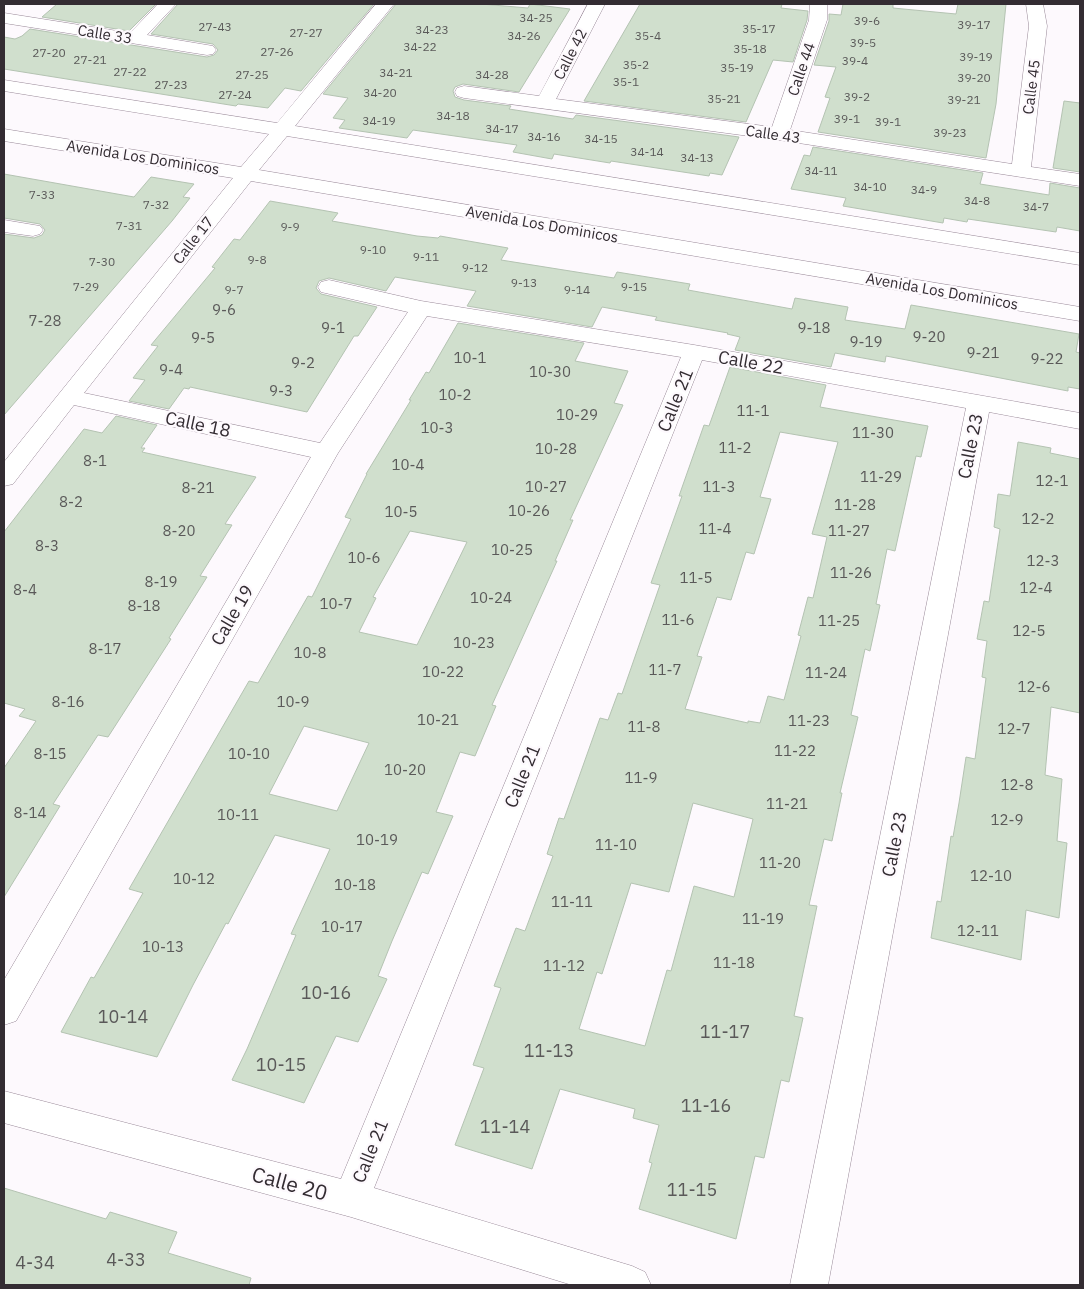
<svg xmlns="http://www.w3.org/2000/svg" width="1084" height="1289" viewBox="0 0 1084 1289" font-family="'IBM Plex Sans',sans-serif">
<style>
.building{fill:#d0dfcd;stroke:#b4c3b2;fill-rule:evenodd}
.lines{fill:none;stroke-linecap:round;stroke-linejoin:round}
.street-casing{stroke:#998998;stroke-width:1}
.street{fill:#fff;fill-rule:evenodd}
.labels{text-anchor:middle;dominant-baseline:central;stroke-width:4.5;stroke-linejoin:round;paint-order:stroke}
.far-number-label{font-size:12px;fill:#5a5959}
.far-street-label{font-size:15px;fill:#332c32;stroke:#fdf9fd}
.number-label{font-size:15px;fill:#5a5959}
.street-label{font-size:18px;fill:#332c32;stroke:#fdf9fd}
.near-number-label{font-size:18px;fill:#5a5959}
.near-street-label{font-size:21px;fill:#332c32;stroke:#fdf9fd}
</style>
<rect width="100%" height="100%" fill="#fdf9fd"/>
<path class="building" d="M57,4H156L129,31L42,17Z
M178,4H374L301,91L285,88L268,108L238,104L236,106L4,69V37L15,39L22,36L30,29L207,57L214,55L218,50L213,44L151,34Z
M396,4H481L528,8L530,4L570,9L519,92L463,84L455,87L453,91L455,97L464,100L511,106L509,109L573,119L576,115L739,137L722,175L710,173L709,176L611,161L610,163L554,154L552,159L513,152L517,145L413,130L407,138L339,128L345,120L333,118L348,98L323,94Z
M640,4H782L781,8L808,11L807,20L793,62L773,60L746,122L584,101Z
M843,4H893V8L956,14L958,4H1006L996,104L986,158L818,132L830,98L825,97L836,67L814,65L829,21V14L841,15Z
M1064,101L1080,103V172L1053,168Z
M813,147L983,173L980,184L1049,195L1050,183L1080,188V231L1057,227L1056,232L968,219L967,222L944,218L943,223L843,206L846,198L791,189L804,155L810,156Z
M4,174L134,197L151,177L194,184L183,197L190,198L172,221L4,415V234L34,238L42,235L45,230L40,224L4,218Z
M270,201L338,213L332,221L417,236L438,238L440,236L508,248L501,260L614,278L617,272L690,284L688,290L792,309L795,298L848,307L845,320L905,329L911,305L1079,334L1076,352L1080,353V389L1068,387V391L886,356L885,362L835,353L831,367L735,350L740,337L727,334L728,333L655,320L657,317L602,307L592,327L467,306L476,291L395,277L386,291L329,278L319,281L316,288L321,294L377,307L358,336H354L307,412L190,387L189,389L184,388L169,409L129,401L145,380L133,378L158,346L151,345L215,268L212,267L234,239L240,240Z
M458,323L584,343L575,361L628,371L614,403L623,405L570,520H573L555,561H557L492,705L496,706L475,756L460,752L436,812L453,816L428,874L422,872L392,941L378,976L387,979L358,1042L336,1036L304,1103L232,1080L247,1049L296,935L291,934L330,849L275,835L228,924L226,923L193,985L157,1057L61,1032L91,977L94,978L143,893L129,889L249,681L258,683L308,596L312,597L351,519L345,517L367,474H366L411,400H409L426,372L429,373ZM410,531L467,542L417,645L359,632L376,598L373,597ZM304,726L369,743L337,811L269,794Z
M730,367L826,385L820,407L928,426L921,457L916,456L895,551L887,549L876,604L880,605L870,651L865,649L851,715L858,717L840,793H842L832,841L824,839L809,905L817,906L794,1016L803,1018L789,1082L781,1080L764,1158L755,1156L736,1239L639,1209L652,1163L649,1162L659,1125L633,1118L635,1109L560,1089L532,1169L455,1145L484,1068L473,1065L501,988L494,986L516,928L525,931L553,856L547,854L559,818L564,819L600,718L608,720L618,693L622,694L660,585L651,583L682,496H679L704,425L709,426ZM780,432L838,442L812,534L827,537L813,598L808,597L798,635L801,636L784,700L768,696L760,723L748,721V723L685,709L702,657L697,656L717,597L731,600L746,552L754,554L771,499L760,497ZM693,803L753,819L734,897L694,886L671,971L667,970L645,1046L579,1029L597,972L602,974L631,883L669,892Z
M116,416L157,425L141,448H145L142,452L256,477L225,524L232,525L200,576L207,577L169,638L171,639L108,737L98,735L53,804L60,806L4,897V768L36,721L19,716L25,709L4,703V532L84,429L102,433Z
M1018,442L1051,448L1050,453L1080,459V713L1051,707L1045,775L1062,779L1057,841L1067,843L1059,918L1026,910L1021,960L931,938L937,901L941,902L951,836L953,837L959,803L966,757L975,759L986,678L982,677L987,641L977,639L984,601L989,602L995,562L1000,529L994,527L998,494L1010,496Z
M4,1188L106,1219L110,1212L177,1232L168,1253L251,1278L249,1285H4Z"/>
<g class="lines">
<g class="street-casing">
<path id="street" d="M158,4H176L147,35L213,46L216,50L213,54L207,55L4,23V13L130,33Z
M376,4H394L295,126L1080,253V265L287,136L259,170L1080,307V321L251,181L84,393L320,443L408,312L321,292L318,287L321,282L329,280L421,301L694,345L1080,413V429L989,412L828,1285H790L966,408L702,360L374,1188L632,1266L645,1272L651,1285H572L351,1217L4,1123V1091L341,1179L681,357L427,316L338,453L16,1021L4,1025V980L311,457L74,405L13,484L4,486V462L233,178L4,141V129L241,167L269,134L4,91V80L277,123Z
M588,4H605L556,99L772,127L809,20L810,4H827V20L790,130L1012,164L1029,26L1026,4H1043L1047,26L1031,167L1080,174V186L779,140L464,98L457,96L455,92L457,88L464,86L539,96Z
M4,220L40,226L43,230L40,234L33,236L4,232Z"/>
</g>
<use href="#street" class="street"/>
</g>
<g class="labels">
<g class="far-number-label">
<text x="536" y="17">34-25</text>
<text x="867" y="20">39-6</text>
<text x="974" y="24">39-17</text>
<text x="215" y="26">27-43</text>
<text x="759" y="28">35-17</text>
<text x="432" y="29">34-23</text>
<text x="306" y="32">27-27</text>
<text x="524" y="35">34-26</text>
<text x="648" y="35">35-4</text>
<text x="863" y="42">39-5</text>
<text x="420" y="46">34-22</text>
<text x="750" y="48">35-18</text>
<text x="277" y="51">27-26</text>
<text x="49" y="52">27-20</text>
<text x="976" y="56">39-19</text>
<text x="90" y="59">27-21</text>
<text x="855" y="60">39-4</text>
<text x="636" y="64">35-2</text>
<text x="737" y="67">35-19</text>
<text x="130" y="71">27-22</text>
<text x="396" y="72">34-21</text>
<text x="252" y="74">27-25</text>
<text x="492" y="74">34-28</text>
<text x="974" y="77">39-20</text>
<text x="626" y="81">35-1</text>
<text x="171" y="84">27-23</text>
<text x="380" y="92">34-20</text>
<text x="235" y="94">27-24</text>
<text x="857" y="96">39-2</text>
<text x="724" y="98">35-21</text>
<text x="964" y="99">39-21</text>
<text x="453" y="115">34-18</text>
<text x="847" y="118">39-1</text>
<text x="379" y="120">34-19</text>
<text x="888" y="121">39-1</text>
<text x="502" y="128">34-17</text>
<text x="950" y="132">39-23</text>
<text x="544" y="136">34-16</text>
<text x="601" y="138">34-15</text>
<text x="647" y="151">34-14</text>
<text x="697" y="157">34-13</text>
<text x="821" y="170">34-11</text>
<text x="870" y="186">34-10</text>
<text x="924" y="189">34-9</text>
<text x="42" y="194">7-33</text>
<text x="977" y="200">34-8</text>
<text x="156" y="204">7-32</text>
<text x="1036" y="206">34-7</text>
<text x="129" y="225">7-31</text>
<text x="290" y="226">9-9</text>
<text x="373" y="249">9-10</text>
<text x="426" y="256">9-11</text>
<text x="257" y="259">9-8</text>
<text x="102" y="261">7-30</text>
<text x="475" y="267">9-12</text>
<text x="524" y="282">9-13</text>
<text x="86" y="286">7-29</text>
<text x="634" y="286">9-15</text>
<text x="234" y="289">9-7</text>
<text x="577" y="289">9-14</text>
</g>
<g class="far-street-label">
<text transform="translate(105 34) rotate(9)">Calle 33</text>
<text transform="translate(570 54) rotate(-63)">Calle 42</text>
<text transform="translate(801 69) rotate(-71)">Calle 44</text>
<text transform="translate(1031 87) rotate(-83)">Calle 45</text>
<text transform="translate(773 134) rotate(8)">Calle 43</text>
<text transform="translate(143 157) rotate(9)">Avenida Los Dominicos</text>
<text transform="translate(542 224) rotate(10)">Avenida Los Dominicos</text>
<text transform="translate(193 240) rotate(-52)">Calle 17</text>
<text transform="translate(942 291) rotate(10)">Avenida Los Dominicos</text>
</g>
<g class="number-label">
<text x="224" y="309">9-6</text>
<text x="45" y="320">7-28</text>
<text x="333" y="327">9-1</text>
<text x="814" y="327">9-18</text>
<text x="929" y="336">9-20</text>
<text x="203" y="337">9-5</text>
<text x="866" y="341">9-19</text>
<text x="983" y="352">9-21</text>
<text x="470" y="357">10-1</text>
<text x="1047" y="358">9-22</text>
<text x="303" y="362">9-2</text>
<text x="171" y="369">9-4</text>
<text x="550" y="371">10-30</text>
<text x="281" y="390">9-3</text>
<text x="455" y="394">10-2</text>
<text x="753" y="410">11-1</text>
<text x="577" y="414">10-29</text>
<text x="437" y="427">10-3</text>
<text x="873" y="432">11-30</text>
<text x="735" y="447">11-2</text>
<text x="556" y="448">10-28</text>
<text x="95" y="460">8-1</text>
<text x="408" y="464">10-4</text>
<text x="881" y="476">11-29</text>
<text x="1052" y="480">12-1</text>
<text x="546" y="486">10-27</text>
<text x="719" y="486">11-3</text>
<text x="198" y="487">8-21</text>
<text x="71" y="501">8-2</text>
<text x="855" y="504">11-28</text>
<text x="529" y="510">10-26</text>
<text x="401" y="511">10-5</text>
<text x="1038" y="518">12-2</text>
<text x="715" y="528">11-4</text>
<text x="179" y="530">8-20</text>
<text x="849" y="530">11-27</text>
<text x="47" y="545">8-3</text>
<text x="512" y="549">10-25</text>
<text x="364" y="557">10-6</text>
<text x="1043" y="560">12-3</text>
<text x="851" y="572">11-26</text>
<text x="696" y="577">11-5</text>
<text x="161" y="581">8-19</text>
<text x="1036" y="587">12-4</text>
<text x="25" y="589">8-4</text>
<text x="491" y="597">10-24</text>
<text x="336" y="603">10-7</text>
<text x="144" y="605">8-18</text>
<text x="678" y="619">11-6</text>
<text x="839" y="620">11-25</text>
<text x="1029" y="630">12-5</text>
<text x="474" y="642">10-23</text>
<text x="105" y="648">8-17</text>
<text x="310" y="652">10-8</text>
<text x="665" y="669">11-7</text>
<text x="443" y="671">10-22</text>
<text x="826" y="672">11-24</text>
<text x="1034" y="686">12-6</text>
<text x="68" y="701">8-16</text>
<text x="293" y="701">10-9</text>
<text x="438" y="719">10-21</text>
<text x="809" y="720">11-23</text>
<text x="644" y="726">11-8</text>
<text x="1014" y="728">12-7</text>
<text x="795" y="750">11-22</text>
<text x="50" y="753">8-15</text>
<text x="249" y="753">10-10</text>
<text x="405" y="769">10-20</text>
<text x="641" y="777">11-9</text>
<text x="1017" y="784">12-8</text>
<text x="787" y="803">11-21</text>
<text x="30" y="812">8-14</text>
<text x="238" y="814">10-11</text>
<text x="1007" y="819">12-9</text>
<text x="377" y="839">10-19</text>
<text x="616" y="844">11-10</text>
<text x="780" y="862">11-20</text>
<text x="991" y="875">12-10</text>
<text x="194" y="878">10-12</text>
<text x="355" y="884">10-18</text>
<text x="572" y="901">11-11</text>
<text x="763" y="918">11-19</text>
<text x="342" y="926">10-17</text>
<text x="978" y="930">12-11</text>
<text x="163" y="946">10-13</text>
<text x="734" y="962">11-18</text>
<text x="564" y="965">11-12</text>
</g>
<g class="street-label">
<text transform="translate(751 362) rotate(10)">Calle 22</text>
<text transform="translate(675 400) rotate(-68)">Calle 21</text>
<text transform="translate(198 424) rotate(12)">Calle 18</text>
<text transform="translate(970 446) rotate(-79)">Calle 23</text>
<text transform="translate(232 615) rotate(-60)">Calle 19</text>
<text transform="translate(522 776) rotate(-68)">Calle 21</text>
<text transform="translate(894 844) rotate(-79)">Calle 23</text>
<text transform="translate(370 1151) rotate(-68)">Calle 21</text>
</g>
<g class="near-number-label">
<text x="326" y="992">10-16</text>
<text x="123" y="1016">10-14</text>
<text x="725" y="1031">11-17</text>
<text x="549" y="1050">11-13</text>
<text x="281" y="1064">10-15</text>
<text x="706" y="1105">11-16</text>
<text x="505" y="1126">11-14</text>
<text x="692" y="1189">11-15</text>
<text x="126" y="1259">4-33</text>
<text x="35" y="1262">4-34</text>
</g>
<g class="near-street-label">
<text transform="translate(290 1183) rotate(15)">Calle 20</text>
</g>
</g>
<rect width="1084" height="1289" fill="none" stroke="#332c32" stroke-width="10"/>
</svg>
